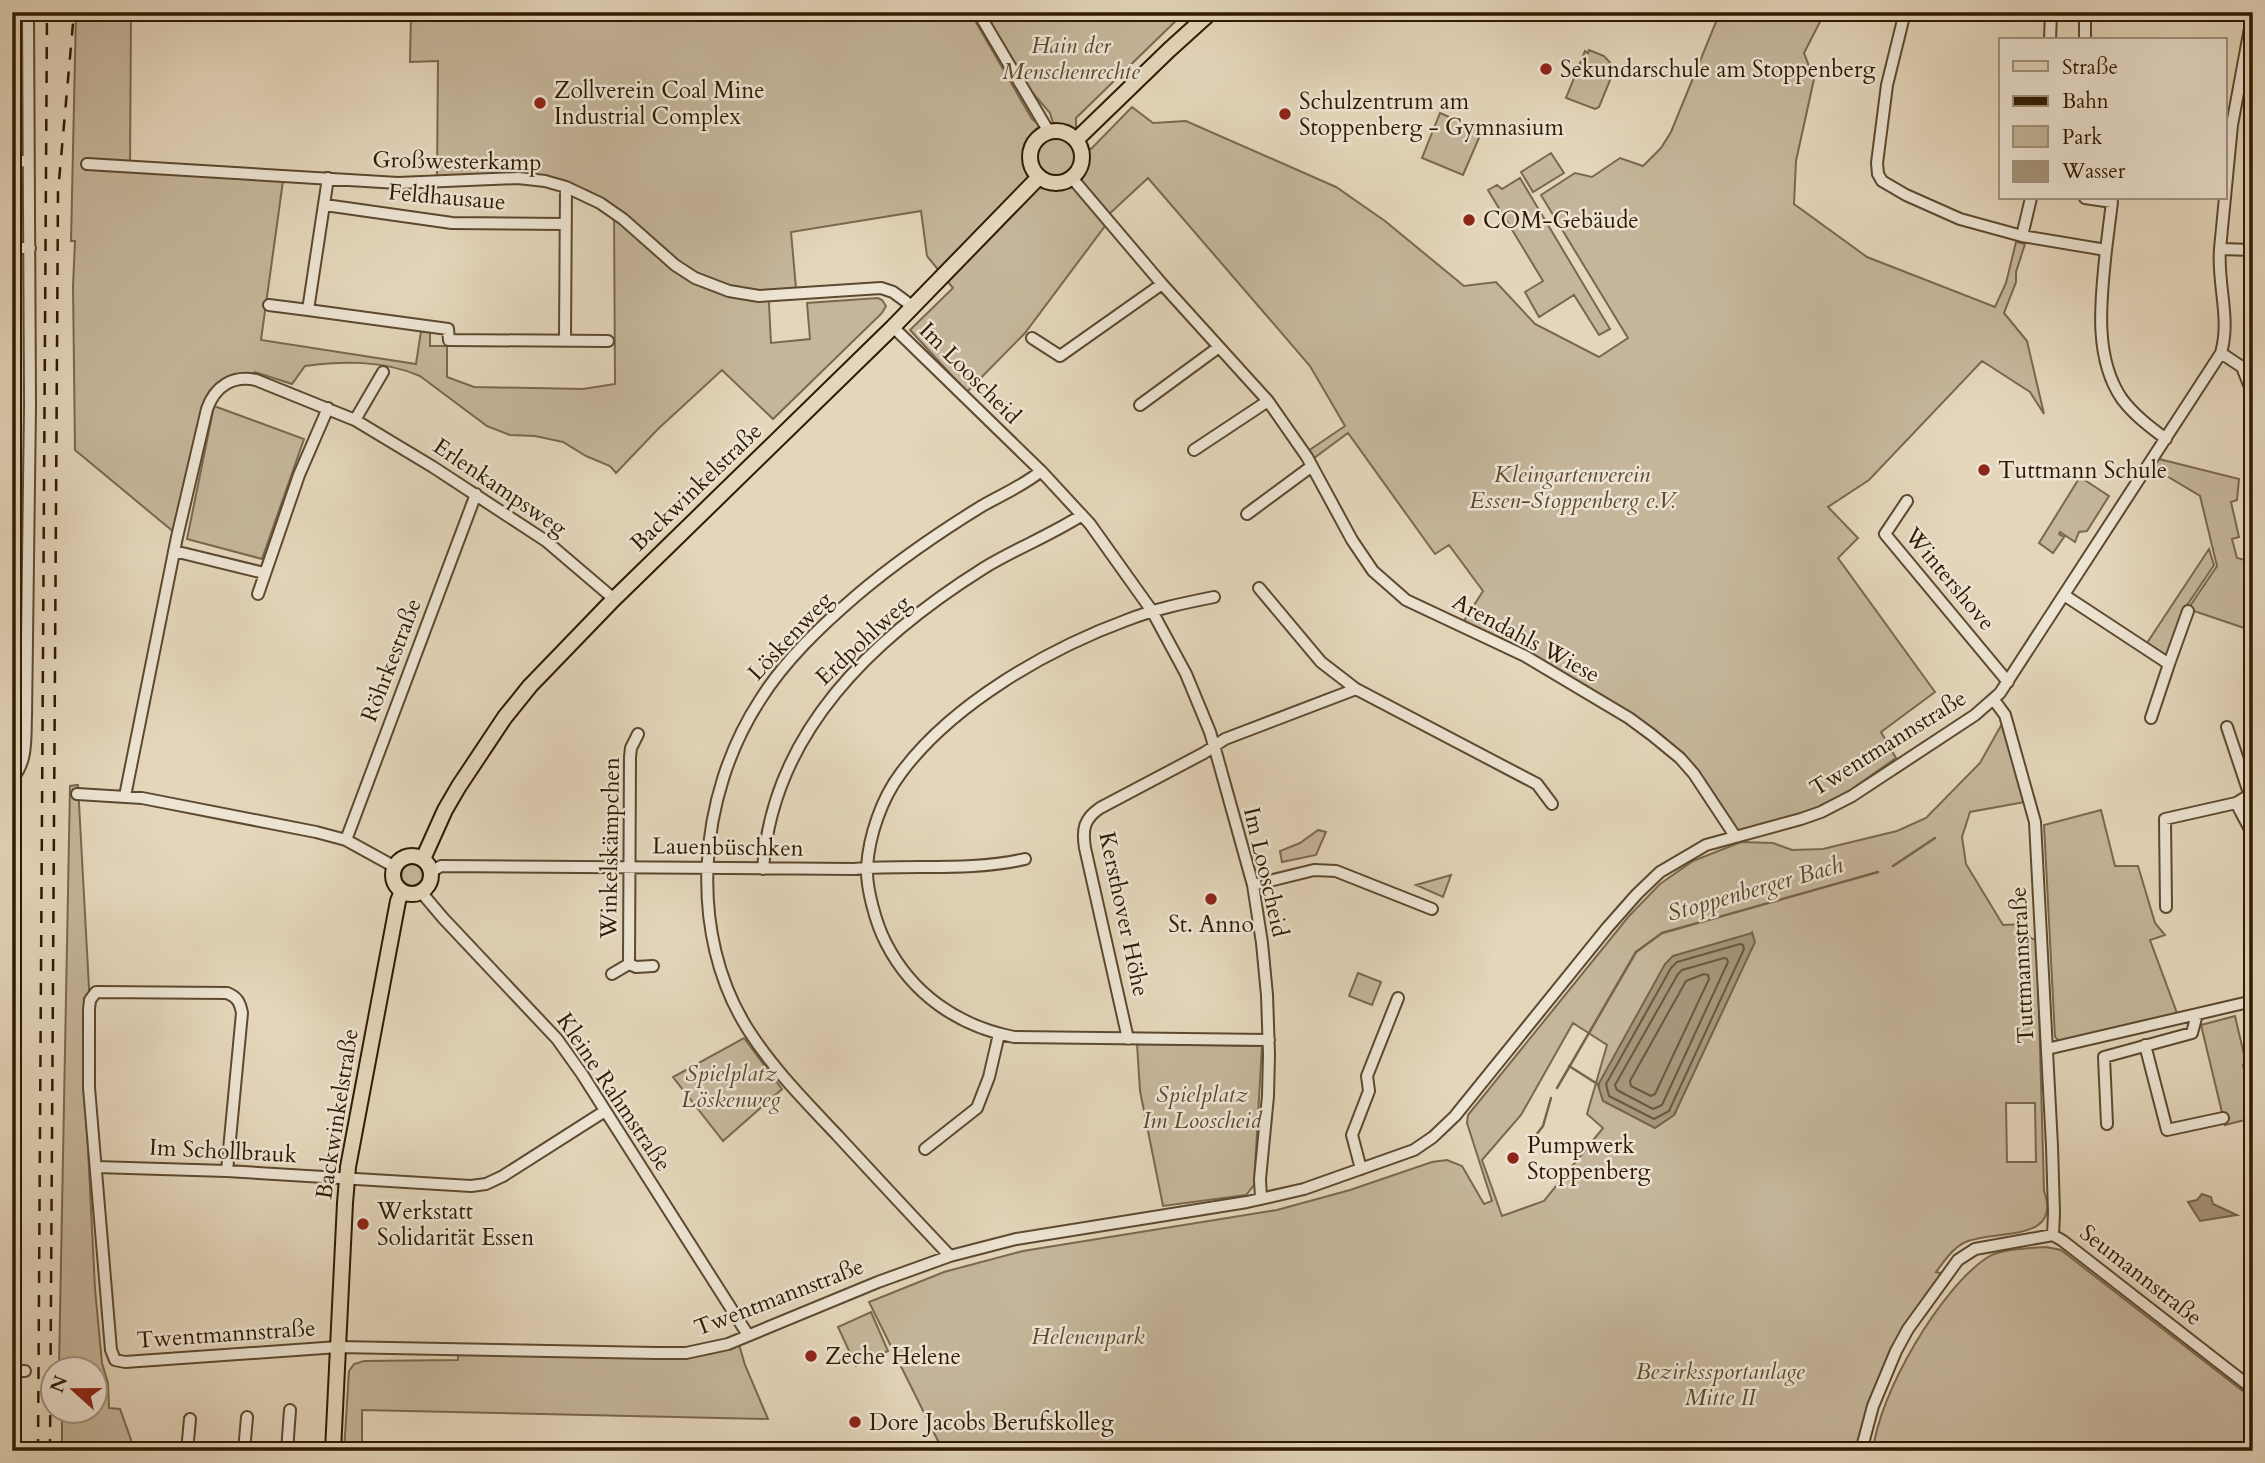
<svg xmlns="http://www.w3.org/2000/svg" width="2265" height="1463" viewBox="0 0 2265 1463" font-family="Cardo,serif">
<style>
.green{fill:#c5b69b;stroke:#7a684e;stroke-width:2;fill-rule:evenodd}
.water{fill:#a6967b;stroke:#76644a;stroke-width:2}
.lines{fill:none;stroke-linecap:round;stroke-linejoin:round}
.shore{stroke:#6a583e;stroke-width:2}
.stream{stroke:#76644a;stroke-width:2.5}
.minor-casing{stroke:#5c492f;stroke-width:14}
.major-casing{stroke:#2f1a00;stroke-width:18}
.minor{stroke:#ede4d3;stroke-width:10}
.major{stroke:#e4d6bb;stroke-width:14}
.rail{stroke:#2f1a00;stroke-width:2.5;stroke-dasharray:12 12;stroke-linecap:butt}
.poi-dot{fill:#8f2418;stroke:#ede4d3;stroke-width:2.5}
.labels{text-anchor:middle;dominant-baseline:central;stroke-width:5;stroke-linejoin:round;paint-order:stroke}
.park-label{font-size:23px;font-style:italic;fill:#5c492e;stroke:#ede4d3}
.poi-label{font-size:23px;fill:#2f1a00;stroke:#ede4d3;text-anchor:start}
.street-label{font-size:23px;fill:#2f1a00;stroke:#ede4d3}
.water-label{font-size:24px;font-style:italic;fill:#59452b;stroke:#ede4d3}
</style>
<rect width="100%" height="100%" fill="#e4d6bb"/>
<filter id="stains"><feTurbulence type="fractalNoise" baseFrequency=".00286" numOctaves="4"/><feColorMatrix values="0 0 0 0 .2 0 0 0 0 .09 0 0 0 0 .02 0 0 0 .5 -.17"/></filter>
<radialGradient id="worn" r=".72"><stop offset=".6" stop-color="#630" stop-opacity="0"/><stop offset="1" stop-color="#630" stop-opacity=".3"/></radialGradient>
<path class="green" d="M12,12H26L27,160L12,158Z
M76,12H131L130,169L283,181L261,340L416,364L421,331L430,332V346H447V377L474,387L583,389L615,384L614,208L546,180L437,179L438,61L410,62L411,12H970L1032,119L1049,132L1066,134L1091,149L1132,107L1153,123L1186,121L1336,187L1385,221L1464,286L1496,282L1535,324L1599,357L1628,338L1541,195L1575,173L1592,177L1620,158L1643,166L1661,148L1671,132L1720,12H1825L1804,53L1814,79L1796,161L1794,204L1867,257L1995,307L2006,283L2016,242L2025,244L2016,272V282L2004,313L2027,341L2044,414L2030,392L1982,361L1869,480L1828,507L1858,538L1838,558L1935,692L1881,732L1896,758L1836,800L1811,810L1736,833L1665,742L1462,624L1483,591L1449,545L1435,554L1348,433L1310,461L1305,453L1345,426L1310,366L1148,178L1106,217L1108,222L1025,333L967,392L910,330L953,288L927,256L921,211L791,232L796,288L771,290L769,304L771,343L810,339L807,303L878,298L882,300L886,306L882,313L773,419L722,370L658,429L616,473L610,466L586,456L563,442L535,436L510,435L487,426L420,376C383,360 343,361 305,366L292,384L255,372L249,376L218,385L175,533L75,450L73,286L75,241H71Z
M982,12H1185L1076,118V129L1066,130L1053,123L1050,113L1019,77Z
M1589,50L1604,56L1615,68L1599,107L1595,109L1566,98L1585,51L1588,53Z
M1440,113L1482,131L1463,175L1422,158Z
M1551,153L1564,173L1533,192L1521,172Z
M1520,178L1610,329L1599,335L1574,295L1539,317L1525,292L1543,281L1488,190L1497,185L1502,189Z
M214,406L304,439L262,559L187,539Z
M2155,458L2239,479L2237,500L2231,502L2239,537L2232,539L2237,558L2245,560L2253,593V631L2188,609L2217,566L2200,496L2150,466Z
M2080,477L2109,496L2087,531L2079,532L2075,542L2060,532L2059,534L2064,537L2053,553L2039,543Z
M2209,549L2214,565L2186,607L2169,661L2147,643Z
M12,552L20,554L16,611H12Z
M2003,722L2025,802L1970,812L1962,837L1966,864L2003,925L2028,924L2029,937L2037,941L2044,1191C2063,1242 1997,1230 1968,1241C1954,1246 1945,1260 1936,1272L1946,1274L1900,1340L1859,1451H943L869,1302L944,1272L1023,1251L1277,1210L1350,1190L1432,1162L1447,1160L1462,1166L1484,1204L1492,1201L1467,1123L1468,1115L1629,916L1660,884L1693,861L1741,842L1773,843L1792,850L1823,849L1897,831L1926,818L1980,763ZM1752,933L1754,943L1674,1115ZM1573,1023L1607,1045L1587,1114L1603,1128L1544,1201L1502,1216L1482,1160L1521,1115ZM2006,1103H2035L2036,1162H2007Z
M78,785L89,988L85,1088L95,1289L102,1363L108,1383L109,1408L120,1409L135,1451H62V1411L94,1410V1368H59L70,786Z
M2101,810L2115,866H2138L2155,923L2165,935L2150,940L2177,1013L2059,1041L2055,1037L2044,825Z
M1318,830L1326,832L1316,855L1282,862L1280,851L1300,843Z
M401 875a11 11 0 1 1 22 0a11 11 0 1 1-22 0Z
M1451,875L1443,897L1416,885Z
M1358,973L1381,982L1372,1005L1349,996Z
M2235,1016L2246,1063L2243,1065L2253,1103V1118L2225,1125L2201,1025Z
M744,1038L782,1089L723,1141L673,1077Z
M1137,1044L1262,1046L1254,1185L1246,1195L1163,1206L1140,1091Z
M2046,1247L2061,1250L2253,1399V1451H1873C1878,1395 1941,1287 1988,1257C2001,1249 2031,1248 2046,1247Z
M871,1312L888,1351L856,1366L838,1327Z
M738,1341L745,1365L768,1419L362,1410V1451H344L349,1371L354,1364L364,1361L458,1360V1355L658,1354Z"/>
<path class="water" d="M1752,933L1755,942L1674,1115L1655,1128L1603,1101L1598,1085L1665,964L1673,956Z
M2202,1194L2211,1197L2213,1204L2237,1215L2200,1221L2188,1202L2197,1200Z"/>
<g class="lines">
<path class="shore" d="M1740,944L1743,945L1744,949L1669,1111L1654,1119L1609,1096L1606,1084L1671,968L1677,962Z
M1724,958L1727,959L1728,962L1662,1105L1653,1109L1617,1090L1615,1085L1678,974L1682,970Z
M1704,974L1708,975L1709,979L1655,1094L1651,1096L1631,1086L1630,1081L1686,981Z"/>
<path class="stream" d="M1893,866L1935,838
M1569,1066L1599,1085
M1557,1088L1636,952L1662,933L1878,872
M1529,1144L1543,1126L1551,1098"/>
<g class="minor-casing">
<path id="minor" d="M978,12L1049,132
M1905,12L1887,85L1877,163L1878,174L1882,181L1906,195L1960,219L2022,236L2106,250C2101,298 2093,357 2122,399C2134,415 2150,427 2166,439
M2085,12V40
M2050,40L2051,12
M12,159L28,162
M87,164L398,183L518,178L545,181L566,187L600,203L623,219L675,265L695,278L729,291L759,296L881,288L893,292L912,306
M328,178L308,310L448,329L449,340L608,341
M1072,178L1162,284L1268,401L1307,457L1352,540L1373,571L1406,600L1525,656L1629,718L1652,735L1680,758L1694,774L1735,836
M2085,198L2112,202L2106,250
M325,205L452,223L566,224
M2022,236L2031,198
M12,248H30
M2220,249L2253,250
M269,305L308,310
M893,327L1041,471L1090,524L1152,611L1186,674L1210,732L1217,756L1253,885L1262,943L1267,995L1269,1054L1268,1096L1260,1179L1261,1199
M1032,338L1060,356L1162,284
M565,339L566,187
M2221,353L2242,367L2253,395
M1140,405L1219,347
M355,420L383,372
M1194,450L1268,401
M1907,501L1885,534L2008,682
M1247,514L1312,466
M174,551L264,573
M1259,588L1321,662L1356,689L1537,784L1552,804
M258,594L299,475L328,408
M2064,595L2169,664L2151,718
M1214,597C1184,603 1155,609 1127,620C1048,649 952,704 901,773C882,798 869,835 867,867C866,888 876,924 886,943C912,994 958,1026 1014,1037L1269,1040
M2169,664L2188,611
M1994,700L2005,715L2035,822L2052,1146L2054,1213L2053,1235
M2227,727L2250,796
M12,779C28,761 25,738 26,716L30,406L28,12
M77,794L142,798L316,832L346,840L395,867
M125,796L177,537L207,409C215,386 233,375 256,380L355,420L433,467L546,541L614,599
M2236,803L2253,835
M346,840L476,494
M763,869C772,732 874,637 984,568C1015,549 1051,535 1082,515
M431,872L441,866L854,869C911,864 969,872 1025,859
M1253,885L1314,870L1336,871L1432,909
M421,892L443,918L557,1039L582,1074L748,1335
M2166,907L2165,819L2236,803L2253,793
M629,964L630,757L631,748L638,734
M612,974L629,964L636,967L653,966
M1128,1039L1085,848C1082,829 1084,819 1100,808L1204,753L1225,739L1356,689
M2145,1045L2167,1130L2223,1118
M2047,1049L2253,1001
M2107,1124L2104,1057L2192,1033L2197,1014
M925,1149L977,1108L989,1077L999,1034
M96,1167L227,1171L471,1186L486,1184L503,1176L605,1111
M1361,1169L1352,1135L1369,1091L1367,1076L1398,998
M227,1171L242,1013C240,1002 237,997 227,993L96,992L90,1000L89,1009V1088L111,1350L115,1360L125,1362L338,1347L656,1353H686L728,1344L878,1282L950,1256L1016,1239L1247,1202L1304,1189L1414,1150L1433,1137L1455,1116L1607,928L1637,894L1660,872L1706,845L1801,819L1821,812L1852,796L1975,715L2000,693L2221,353C2231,318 2217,284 2220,249L2232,125L2253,12
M950,1256C912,1216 875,1176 838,1136C807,1103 774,1070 749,1031C686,933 698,795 760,700C785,660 821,626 857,595C896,562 938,533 982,506C1001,495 1023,486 1041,471
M12,1371H25
M187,1451L190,1419
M244,1451L247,1417
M287,1451L290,1410
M1861,1451L1873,1406L1896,1351L1908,1329L1958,1260L1975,1249L2053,1235L2063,1241L2253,1389"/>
</g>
<g class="major-casing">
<path id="major" d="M1030 157a26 26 0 1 1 52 0a26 26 0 1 1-52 0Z
M1076,140L1169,50L1211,12
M393 875a19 19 0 1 1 38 0a19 19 0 1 1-38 0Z
M423,859L445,810L459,786L505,717L530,686L614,599L893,327L1039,177
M333,1451L345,1203L348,1167L398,901L402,891"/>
</g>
<use href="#minor" class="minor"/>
<use href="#major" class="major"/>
<path class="rail" d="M38,1451L47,12
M50,1451L58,192L74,12"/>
</g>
<g class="poi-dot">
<circle cx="1546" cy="69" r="7"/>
<circle cx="540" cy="103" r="7"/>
<circle cx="1285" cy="114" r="7"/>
<circle cx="1469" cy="220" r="7"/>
<circle cx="1984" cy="470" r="7"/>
<circle cx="1211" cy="899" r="7"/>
<circle cx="1513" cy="1158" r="7"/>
<circle cx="363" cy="1224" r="7"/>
<circle cx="811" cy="1356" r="7"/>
<circle cx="855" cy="1422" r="7"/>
</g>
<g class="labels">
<g class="park-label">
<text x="1071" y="45">Hain der<tspan x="1071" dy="26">Menschenrechte</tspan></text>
<text x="1572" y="474">Kleingartenverein<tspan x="1572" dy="26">Essen-Stoppenberg e.V.</tspan></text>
<text x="731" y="1073">Spielplatz<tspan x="731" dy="26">Löskenweg</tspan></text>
<text x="1202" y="1094">Spielplatz<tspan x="1202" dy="26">Im Looscheid</tspan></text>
<text x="1088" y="1336">Helenenpark</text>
<text x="1720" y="1371">Bezirkssportanlage<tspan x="1720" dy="26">Mitte II</tspan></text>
</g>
<g class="poi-label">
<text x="1560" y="69">Sekundarschule am Stoppenberg</text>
<text x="554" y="90">Zollverein Coal Mine<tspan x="554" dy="26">Industrial Complex</tspan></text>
<text x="1299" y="101">Schulzentrum am<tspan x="1299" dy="26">Stoppenberg - Gymnasium</tspan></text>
<text x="1483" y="220">COM-Gebäude</text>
<text x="1998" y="470">Tuttmann Schule</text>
<text x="1211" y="924" text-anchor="middle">St. Anno</text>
<text x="1527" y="1145">Pumpwerk<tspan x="1527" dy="26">Stoppenberg</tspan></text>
<text x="377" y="1211">Werkstatt<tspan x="377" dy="26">Solidarität Essen</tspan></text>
<text x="825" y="1356">Zeche Helene</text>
<text x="869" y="1422">Dore Jacobs Berufskolleg</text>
</g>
<g class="street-label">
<text transform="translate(457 161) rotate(1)">Großwesterkamp</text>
<text transform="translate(447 197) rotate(5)">Feldhausaue</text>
<text transform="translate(970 373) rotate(45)">Im Looscheid</text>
<text transform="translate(500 487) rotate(34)">Erlenkampsweg</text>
<text transform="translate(696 487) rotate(-44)">Backwinkelstraße</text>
<text transform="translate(1950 579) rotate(50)">Wintershove</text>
<text transform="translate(790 636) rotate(-47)">Löskenweg</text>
<text transform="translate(1526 638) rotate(28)">Arendahls Wiese</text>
<text transform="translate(863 640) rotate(-43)">Erdpohlweg</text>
<text transform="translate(391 660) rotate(-69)">Röhrkestraße</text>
<text transform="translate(1888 743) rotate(-32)">Twentmannstraße</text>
<text transform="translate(728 847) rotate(1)">Lauenbüschken</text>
<text transform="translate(610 848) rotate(-89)">Winkelskämpchen</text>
<text transform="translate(1266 872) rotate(77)">Im Looscheid</text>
<text transform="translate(1124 914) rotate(78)">Kersthover Höhe</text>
<text transform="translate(2022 965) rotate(-93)">Tuttmannstraße</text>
<text transform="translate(614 1092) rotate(56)">Kleine Rahmstraße</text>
<text transform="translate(337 1114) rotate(-81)">Backwinkelstraße</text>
<text transform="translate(223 1151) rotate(3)">Im Schollbrauk</text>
<text transform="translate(2141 1275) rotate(38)">Seumannstraße</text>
<text transform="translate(779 1297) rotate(-21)">Twentmannstraße</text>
<text transform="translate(226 1334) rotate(-4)">Twentmannstraße</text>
</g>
<g class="water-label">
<text transform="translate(1755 889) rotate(-16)">Stoppenberger Bach</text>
</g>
</g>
<rect width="2265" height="1463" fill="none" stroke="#e4d6bb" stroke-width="42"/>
<rect x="14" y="14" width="2237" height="1435" fill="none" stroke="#2f1a00" stroke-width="3.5"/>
<rect x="21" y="21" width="2223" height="1421" fill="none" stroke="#2f1a00" stroke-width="2"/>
<rect x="1999" y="38" width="228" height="161" fill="#ede4d3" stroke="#a1937f" stroke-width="2"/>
<rect x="2013" y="61" width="35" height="10" fill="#e4d6bb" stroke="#a1937f" stroke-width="2"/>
<text x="2062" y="74" font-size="21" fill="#2f1a00">Straße</text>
<rect x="2013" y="96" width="35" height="10" fill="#2f1a00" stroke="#a1937f" stroke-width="2"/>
<text x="2062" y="108" font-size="21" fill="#2f1a00">Bahn</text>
<rect x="2013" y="126" width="35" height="21" fill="#c5b69b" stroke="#a1937f" stroke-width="2"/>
<text x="2062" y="144" font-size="21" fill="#2f1a00">Park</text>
<rect x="2013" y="161" width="35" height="21" fill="#a6967b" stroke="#a1937f" stroke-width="2"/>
<text x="2062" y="178" font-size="21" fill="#2f1a00">Wasser</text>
<g transform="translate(74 1390) rotate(291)"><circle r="33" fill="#ede4d3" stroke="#a1937f" stroke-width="2"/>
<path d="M0-5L12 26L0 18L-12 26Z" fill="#8f2418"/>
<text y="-10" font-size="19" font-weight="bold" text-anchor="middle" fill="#2f1a00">N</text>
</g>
<rect width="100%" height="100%" filter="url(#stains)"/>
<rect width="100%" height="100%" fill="url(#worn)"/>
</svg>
